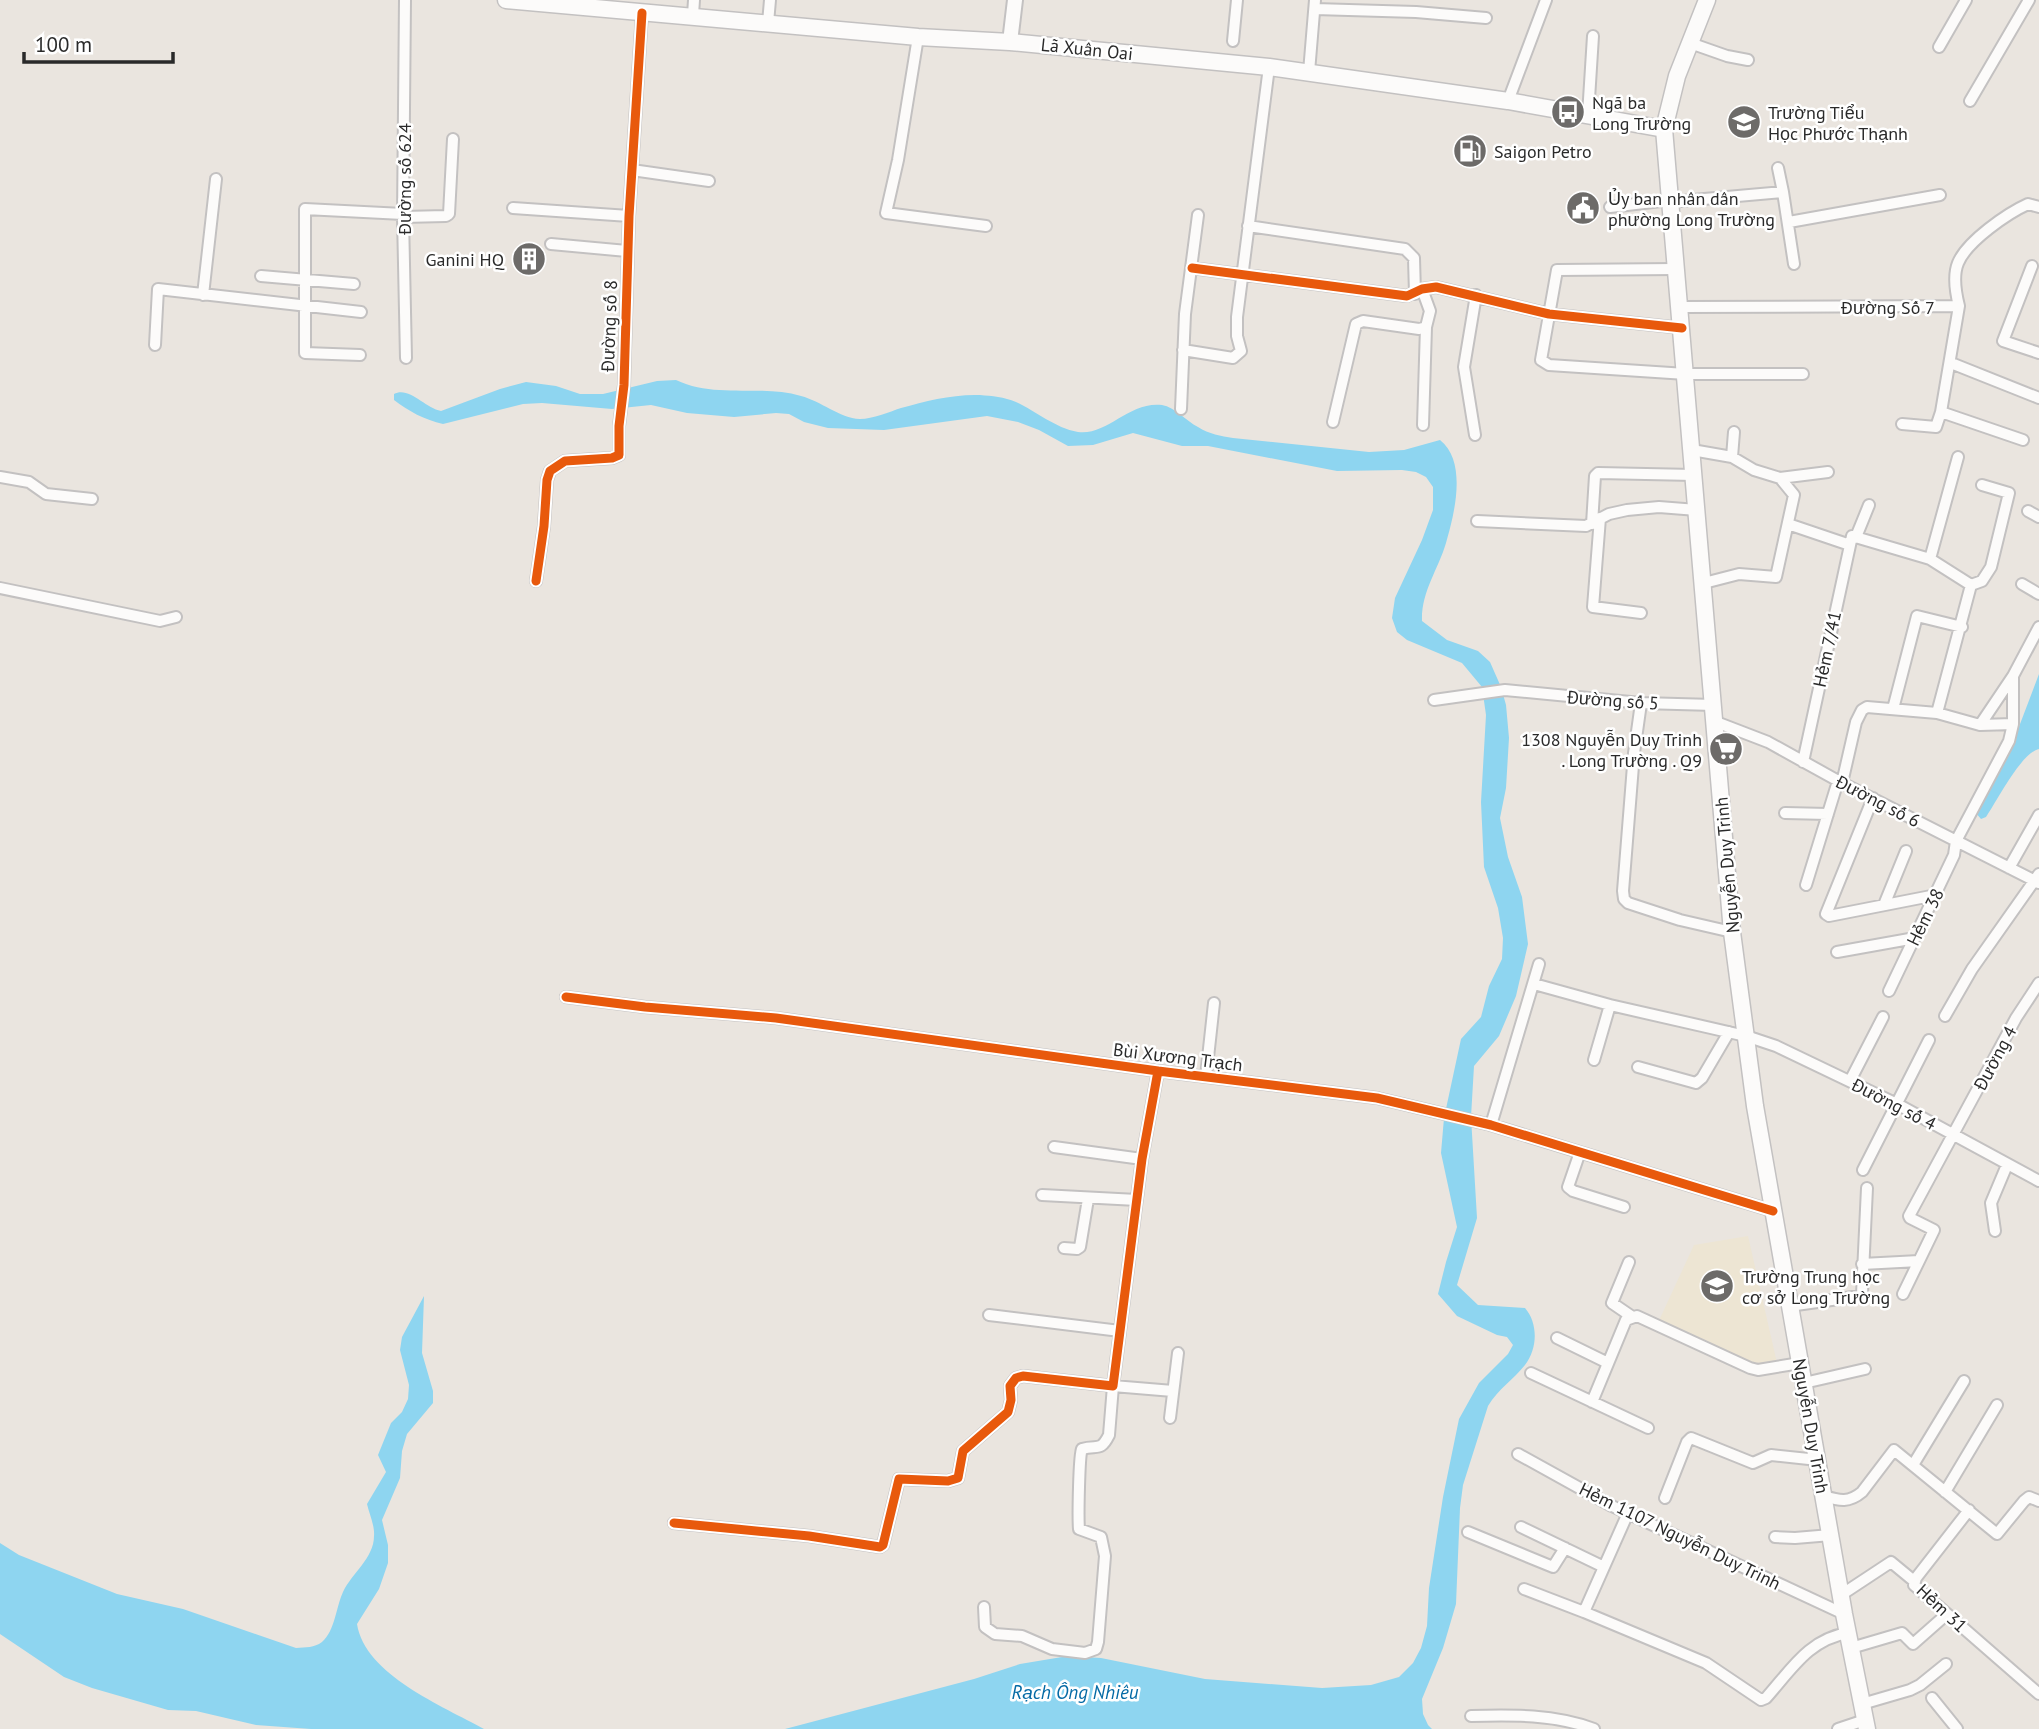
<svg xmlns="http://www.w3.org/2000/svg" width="2039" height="1729" viewBox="0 0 2039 1729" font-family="'PT Sans',sans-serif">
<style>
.education{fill:#ede5d3}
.water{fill:#8ed5f0}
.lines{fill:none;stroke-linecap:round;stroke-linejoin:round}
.minor-casing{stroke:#c3c1c1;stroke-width:14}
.tertiary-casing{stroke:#c3c1c1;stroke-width:18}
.secondary-casing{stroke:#c3c1c1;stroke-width:19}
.minor{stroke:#fcfbfa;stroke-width:10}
.tertiary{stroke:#fcfbfa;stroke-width:14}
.secondary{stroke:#fcfbfa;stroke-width:16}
.cycleway-casing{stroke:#fff;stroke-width:13}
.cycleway{stroke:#e8590c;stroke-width:9}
.labels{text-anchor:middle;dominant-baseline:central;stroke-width:5;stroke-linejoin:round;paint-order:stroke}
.street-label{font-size:18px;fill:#2a2a2a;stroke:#fff}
.poi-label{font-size:18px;fill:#2a2a2a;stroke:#fff;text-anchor:start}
.water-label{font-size:19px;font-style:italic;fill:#046aa5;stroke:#fff}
</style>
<rect width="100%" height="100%" fill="#eae5df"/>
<path class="education" d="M1748,1236L1777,1363L1746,1367L1656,1327L1694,1245Z"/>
<path class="water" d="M676,380C716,399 760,384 801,396C821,401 839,418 860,419C873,419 889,412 901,408C926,401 953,394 980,395C992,396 1004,397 1016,402C1036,411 1055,428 1078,432C1107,436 1129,401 1162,405C1175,407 1186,421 1198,427C1209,434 1221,436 1233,438L1369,452L1404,450L1440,440C1468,462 1454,515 1446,543C1438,570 1421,592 1422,621L1447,640L1478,651L1490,662L1501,687L1506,705L1509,738L1506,788L1500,818L1508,857L1522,897L1528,944L1516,996L1499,1036L1474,1066L1471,1117L1477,1218L1457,1285L1478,1305L1525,1308C1538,1323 1538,1348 1525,1365C1514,1379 1498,1389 1488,1406L1463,1485L1460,1508L1456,1604L1443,1648L1422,1699L1423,1714L1428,1725L1432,1729H785L974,1679L1020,1664L1068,1656L1101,1658L1205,1679L1322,1688L1371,1685L1399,1677L1413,1663L1421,1648L1427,1626L1429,1588L1443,1497L1459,1419L1479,1383L1508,1354L1513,1345L1507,1337L1497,1335L1457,1316L1438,1294L1446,1262L1457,1227L1441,1153L1444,1118L1461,1039L1481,1017L1489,986L1502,959L1503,938L1498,908L1484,867L1481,802L1486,715L1482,687L1462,663L1407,640L1397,632L1392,618L1395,598L1422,540L1433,510V487L1426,477L1416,472L1402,470L1337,471L1208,446H1182L1133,433L1093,445L1068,446L1039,430L1018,422L987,416L884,430L828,428L804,422L789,414L776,413L734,417L687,413L651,405L612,409L542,403L523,404L443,424C425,420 408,411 394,400V394C409,386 425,408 441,411L500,389L526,382L556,386L580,394H603L657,381Z
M2039,674V749C2021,753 1997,801 1986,817L1981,819L1975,812L2017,732Z
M424,1296L422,1353L433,1391V1403L407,1434L402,1451L400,1478L382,1520L388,1545V1563L379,1589L357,1624C365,1675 443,1706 484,1729H311L256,1725L196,1711L168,1710L92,1688L64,1677L0,1634V1543L19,1555L117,1594L183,1609L296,1648C306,1647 314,1648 322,1642C335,1631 336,1607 343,1592C352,1573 374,1558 374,1536C375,1526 369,1513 367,1504L386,1472L378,1455L391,1423L402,1412L408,1399L409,1385L400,1350L402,1337Z"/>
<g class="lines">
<g class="minor-casing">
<path id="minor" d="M405,0L403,217L406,358
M1315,9L1416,12L1486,18
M693,15L694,0
M768,23L770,0
M918,37L898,160L886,213L986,226
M1233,41L1237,0
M1690,43L1727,56L1748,60
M1939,47L1966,0
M1309,72L1315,0
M1508,101L1546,0
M1970,101L2029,0
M1588,115L1593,36
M1778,168L1783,192
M632,170L709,181
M1670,202L1783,192L1794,264
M1610,207L1670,200
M513,208L629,216
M403,217L446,216L449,214L453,139
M1789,222L1940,195
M1248,226L1405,249L1414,258L1415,294
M551,244L627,251
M2032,266L2003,341L2039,353
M1192,268L1407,296L1422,289L1436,287L1549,314L1682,328
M1676,269L1557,270L1541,360L1549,365L1686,374H1803
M261,276L354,284
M203,295L216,179
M1680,307L1959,306C1956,294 1953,275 1958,263C1967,241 2008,213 2028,204L2039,207
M155,345L158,289L361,312
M1183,350L1233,358L1241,351L1237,336V317L1269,67
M360,355L305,353V209L403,214
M1951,363L2039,398
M1181,409L1185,314L1198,215
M1941,412L1959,306
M1333,422L1356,324L1363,321L1419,329L1426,327L1430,311L1422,289
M1902,424L1936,427L1941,412L2023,440
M1423,425L1426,327
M1475,435L1464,367L1476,295
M1692,450L1732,457L1754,470L1780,478L1828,472
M1732,457L1734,432
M1958,457L1930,559L1971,585
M0,477L29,482L46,494L92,499
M2028,511L2039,517
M1600,518L1593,607L1641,613
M1477,521L1586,526L1609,514L1627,510L1659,507L1697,510
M1592,524L1595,476L1598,473L1694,475
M1788,524L1850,545
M1856,537L1869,505
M536,581L544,526L547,480L550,471L565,461L612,458L619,455V426L624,385L629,216L642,13
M1704,583L1739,574L1776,577L1794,495L1780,478
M2022,584L2039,594
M0,588L160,621L176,617
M1434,700L1505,690L1641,703L1714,705
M1641,703L1634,753L1623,891L1624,899L1628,903L1680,920L1732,932
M1893,709L1917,616L1962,627
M1937,713L1980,725
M1716,722L1768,742L1842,783L2039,883
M2013,724L1980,725L2013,676
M1803,762L1852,536L1930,559
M1842,783L1856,722L1862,710L1867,707L1937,713L1971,585L1982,581L1991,567L2009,493L1982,485
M1873,798L1826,914L1829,916L1936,895
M1785,813L1828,814
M2009,868L2039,815
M1806,885L1838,781
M1884,905L1906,851
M1837,952L1915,938
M1534,984L1610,1005L1746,1036L1776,1046L1897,1104L2039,1181
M1889,991L1954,855L1956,841L2009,741L2013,724V676L2039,627
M566,997L645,1007L776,1018L1158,1071L1377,1098L1491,1125L1773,1211
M1945,1016L1972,969L2039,874
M1594,1060L1610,1005
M1638,1067L1696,1083L1702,1078L1729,1032
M1206,1076L1214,1003
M1850,1081L1883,1017
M1491,1125L1539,964
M1054,1147L1142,1159
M1580,1152L1568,1187L1573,1191L1624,1207
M1863,1170L1929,1040
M1042,1195L1137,1200
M1995,1231L1991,1203L2007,1165
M1064,1248L1077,1249L1080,1247L1088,1199
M1629,1262L1612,1303L1631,1316
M1862,1264L1919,1261L1934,1230L1910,1218L1909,1216L2016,1018L2039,983
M1903,1294L1919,1261
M1789,1306L1860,1296L1862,1294L1867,1188
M989,1315L1120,1331
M1557,1338L1608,1363
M1531,1373L1648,1428
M1804,1383L1865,1369
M1592,1402L1626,1320L1637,1316L1750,1368L1758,1370L1800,1363
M1170,1418L1178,1353
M1518,1454L1612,1506L1844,1614
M1913,1465L1964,1381
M1945,1492L1997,1405
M1824,1496C1840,1501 1849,1503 1862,1492L1894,1450L1997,1534L2024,1501L2029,1497L2039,1501
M1665,1498L1687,1442L1691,1438L1753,1463L1771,1455L1818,1460
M1969,1510L1916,1578L1914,1585L2039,1694
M674,1523L809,1536L880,1547L883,1545L899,1479L948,1481L958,1478L963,1451L1008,1412L1011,1400L1010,1386L1016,1378L1023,1376L1113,1386L1142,1159L1158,1071
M1521,1527L1604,1567
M1468,1532L1553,1567L1565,1548
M1775,1537L1795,1538L1831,1535
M1524,1589L1584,1612L1628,1513
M1841,1595L1891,1562L1914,1581
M984,1607L985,1627L995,1634L1022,1636L1052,1649L1085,1653L1096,1649L1098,1642L1105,1556L1101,1537L1079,1529C1078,1518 1079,1455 1082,1449C1097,1444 1100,1453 1109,1435L1113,1386L1173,1391
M1584,1612L1706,1663L1761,1700L1766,1698C1791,1670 1809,1639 1848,1633
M1851,1648L1902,1633L1913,1644L1947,1614
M1932,1698L1957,1729
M1862,1704L1910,1690L1920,1685L1946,1664
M1471,1716C1513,1715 1554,1714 1594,1729
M1838,1729L1865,1720"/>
</g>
<g class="tertiary-casing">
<path id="tertiary" d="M1010,42L1015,0"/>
</g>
<g class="secondary-casing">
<path id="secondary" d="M506,0L918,37L1010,42L1269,67L1508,101L1664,129
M1707,0L1677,76L1664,129L1732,932L1755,1106L1844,1614L1867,1729"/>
</g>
<use href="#minor" class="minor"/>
<use href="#tertiary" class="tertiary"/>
<use href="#secondary" class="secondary"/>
<g class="cycleway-casing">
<path id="cycleway" d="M1192,268L1407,296L1422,289L1436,287L1549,314L1682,328
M536,581L544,526L547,480L550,471L565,461L612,458L619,455V426L624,385L629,216L642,13
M566,997L645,1007L776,1018L1158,1071L1377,1098L1491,1125L1773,1211
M674,1523L809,1536L880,1547L883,1545L899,1479L948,1481L958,1478L963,1451L1008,1412L1011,1400L1010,1386L1016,1378L1023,1376L1113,1386L1142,1159L1158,1071"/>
</g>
<use href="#cycleway" class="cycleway"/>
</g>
<defs>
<g id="bus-disc" transform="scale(1.75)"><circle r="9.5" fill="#6d6b69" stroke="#fff"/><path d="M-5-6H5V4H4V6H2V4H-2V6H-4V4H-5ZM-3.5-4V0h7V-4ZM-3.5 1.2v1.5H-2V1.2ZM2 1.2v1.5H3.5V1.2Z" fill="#fff"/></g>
<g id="school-disc" transform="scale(1.75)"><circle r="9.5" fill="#6d6b69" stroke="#fff"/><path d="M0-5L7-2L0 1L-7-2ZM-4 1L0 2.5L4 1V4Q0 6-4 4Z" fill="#fff"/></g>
<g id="fuel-disc" transform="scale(1.75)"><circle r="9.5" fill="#6d6b69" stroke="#fff"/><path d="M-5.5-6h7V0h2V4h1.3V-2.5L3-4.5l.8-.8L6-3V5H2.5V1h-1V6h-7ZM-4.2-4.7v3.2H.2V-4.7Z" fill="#fff"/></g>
<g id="civic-disc" transform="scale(1.75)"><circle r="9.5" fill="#6d6b69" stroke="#fff"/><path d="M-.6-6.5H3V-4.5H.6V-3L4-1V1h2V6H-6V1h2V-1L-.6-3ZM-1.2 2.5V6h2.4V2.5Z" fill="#fff"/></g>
<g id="building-disc" transform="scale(1.75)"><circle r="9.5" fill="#6d6b69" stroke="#fff"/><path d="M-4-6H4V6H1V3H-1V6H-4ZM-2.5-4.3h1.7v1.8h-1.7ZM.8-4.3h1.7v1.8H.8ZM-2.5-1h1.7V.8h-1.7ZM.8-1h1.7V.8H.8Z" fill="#fff"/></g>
<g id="supermarket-disc" transform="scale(1.75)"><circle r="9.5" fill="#6d6b69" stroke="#fff"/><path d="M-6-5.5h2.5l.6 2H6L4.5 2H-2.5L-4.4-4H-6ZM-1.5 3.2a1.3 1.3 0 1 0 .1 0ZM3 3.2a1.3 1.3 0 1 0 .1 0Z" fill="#fff"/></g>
</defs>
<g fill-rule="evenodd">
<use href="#bus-disc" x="1568" y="112"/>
<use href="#school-disc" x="1744" y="122"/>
<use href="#fuel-disc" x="1470" y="151"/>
<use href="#civic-disc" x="1583" y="208"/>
<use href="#building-disc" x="529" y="259"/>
<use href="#supermarket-disc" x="1726" y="749"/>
<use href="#school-disc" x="1717" y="1286"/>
</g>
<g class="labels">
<g class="street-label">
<text transform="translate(1087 49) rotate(6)">Lã Xuân Oai</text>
<text transform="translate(404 179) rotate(-90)">Đường số 624</text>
<text x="1888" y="307">Đường Số 7</text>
<text transform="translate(609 326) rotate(-88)">Đường số 8</text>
<text transform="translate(1827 649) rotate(-78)">Hẻm 7/41</text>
<text transform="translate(1613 700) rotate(4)">Đường số 5</text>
<text transform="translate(1878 801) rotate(27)">Đường số 6</text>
<text transform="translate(1727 865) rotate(-95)">Nguyễn Duy Trinh</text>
<text transform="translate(1925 917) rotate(-64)">Hẻm 38</text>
<text transform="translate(1178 1057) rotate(7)">Bùi Xương Trạch</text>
<text transform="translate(1995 1058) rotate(-62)">Đường 4</text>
<text transform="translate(1894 1104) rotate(27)">Đường số 4</text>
<text transform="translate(1811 1426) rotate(80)">Nguyễn Duy Trinh</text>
<text transform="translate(1680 1536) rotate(26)">Hẻm 1107 Nguyễn Duy Trinh</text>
<text transform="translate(1942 1608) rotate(43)">Hẻm 31</text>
</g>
<g class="poi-label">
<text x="1592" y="102">Ngã ba<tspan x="1592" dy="21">Long Trường</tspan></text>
<text x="1768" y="112">Trường Tiểu<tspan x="1768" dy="21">Học Phước Thạnh</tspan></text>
<text x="1494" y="151">Saigon Petro</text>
<text x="1608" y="198">Ủy ban nhân dân<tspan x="1608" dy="21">phường Long Trường</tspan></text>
<text x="504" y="259" text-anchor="end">Ganini HQ</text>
<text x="1702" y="739" text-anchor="end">1308 Nguyễn Duy Trinh<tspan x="1702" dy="21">. Long Trường . Q9</tspan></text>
<text x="1742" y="1276">Trường Trung học<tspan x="1742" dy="21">cơ sở Long Trường</tspan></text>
</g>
<g class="water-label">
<text x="1075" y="1692">Rạch Ông Nhiêu</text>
</g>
</g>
<path d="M24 52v10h149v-10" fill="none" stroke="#2a2a2a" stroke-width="3.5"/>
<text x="35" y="52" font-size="21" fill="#2a2a2a" stroke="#ffffff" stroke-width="5" paint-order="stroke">100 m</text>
</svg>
